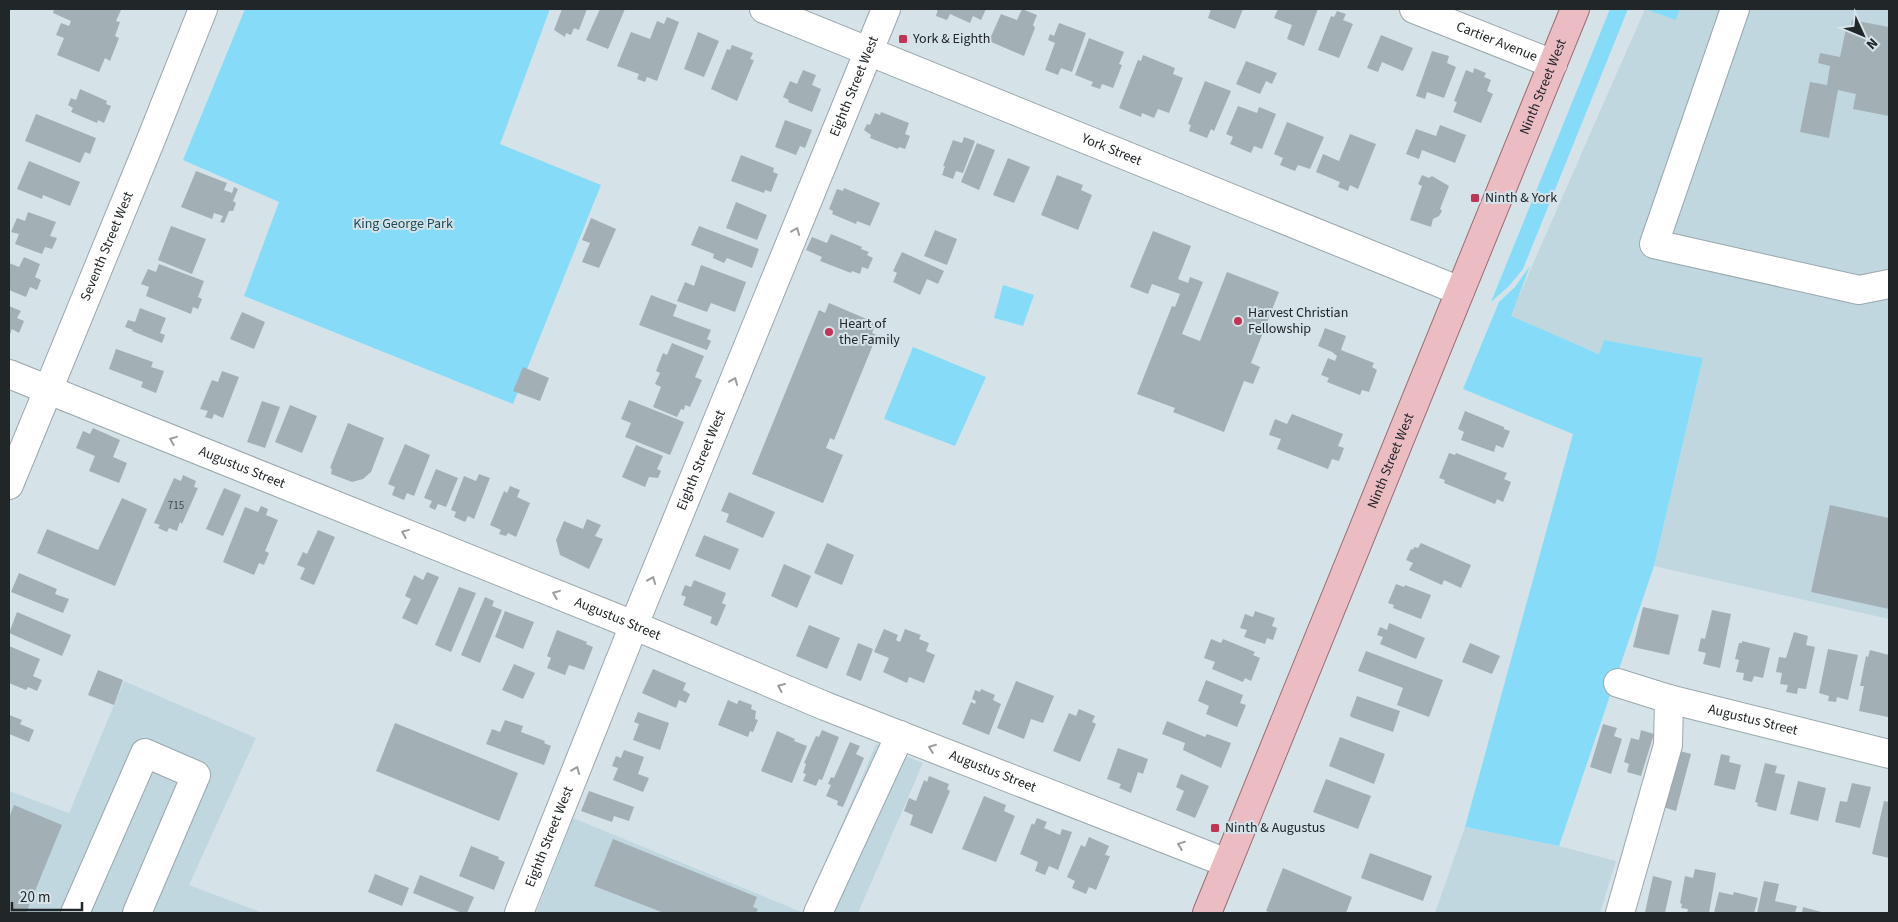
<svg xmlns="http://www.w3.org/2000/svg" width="1898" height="922" viewBox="0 0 1898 922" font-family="'Source Sans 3',sans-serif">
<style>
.built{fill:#c0d7df}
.green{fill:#86dcf8}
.building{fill:#a2b0b5}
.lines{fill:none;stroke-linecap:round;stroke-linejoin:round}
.minor-casing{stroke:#9aa8ad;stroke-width:30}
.major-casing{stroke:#9b6c72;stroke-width:30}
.minor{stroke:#fff;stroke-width:28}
.major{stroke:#ebbdc2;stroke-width:28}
.oneway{stroke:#9b9d9e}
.poi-dot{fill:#c23356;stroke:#d5e3e9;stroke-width:2}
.labels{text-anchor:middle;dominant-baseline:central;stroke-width:4;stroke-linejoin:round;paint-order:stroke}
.number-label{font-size:11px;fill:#41484b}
.poi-label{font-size:14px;fill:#212628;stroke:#d5e3e9;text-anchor:start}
.street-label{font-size:14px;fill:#212628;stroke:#d5e3e9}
.park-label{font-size:14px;fill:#194b5b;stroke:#d5e3e9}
</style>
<rect width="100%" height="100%" fill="#d5e3e9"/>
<path class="built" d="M1645,9H1889V619L1654,566L1703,358L1604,340L1600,354L1510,316Z
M124,681L256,738L189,885L263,913H9V791L69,813Z
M876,744L923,763L858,913H536L573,818L804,913Z
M1465,827L1559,846L1616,861L1600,913H1435Z"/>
<path class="green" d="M245,9H550L500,144L601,185L513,404L244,296L279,202L183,160Z
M1610,9H1628L1523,269L1509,286L1491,302Z
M1645,9H1680L1676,20Z
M1530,266L1511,316L1599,354L1604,340L1703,358L1654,566L1559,846L1465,827L1573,434L1463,389L1499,302L1515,287Z
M1003,285L1034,295L1023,326L994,318Z
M913,347L986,377L955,446L884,419Z"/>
<path class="building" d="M54,9L121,10L116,21L120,22L115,36L119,38L110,61L105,58L99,72L57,55L64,38L56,35L61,23L69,26L71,21L53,13Z
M562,9H587L579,30L574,28L571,35L566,33L565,37L554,30Z
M600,9H625L608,49L586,40Z
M938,9H986L981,20L973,16L970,23L950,14L947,20L936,16Z
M1022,9L1037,15L1033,25L1035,28L1024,56L989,41L1001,14L1017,20Z
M1211,9H1243L1235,29L1208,18Z
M1278,9H1318L1304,46L1287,39L1292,25L1274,18Z
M1337,11L1346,14L1343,20L1353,24L1339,58L1318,50L1331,16L1334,17Z
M667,17L679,22L657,81L647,77L645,82L637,79L639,74L617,66L631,32L650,39L657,21L664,24Z
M1852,20L1889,27V116L1853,109L1856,94L1838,90L1829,138L1800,132L1810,82L1827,85L1830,66L1818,63L1820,53L1840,57L1846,29L1850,30Z
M1059,23L1086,33L1072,72L1061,68L1058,75L1045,70L1055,43L1048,40L1050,34L1054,36Z
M698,32L719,41L704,77L684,69Z
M1381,35L1413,48L1403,71L1382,62L1378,72L1367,68Z
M1089,38L1124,52L1119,64L1122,65L1113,88L1102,84L1100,89L1091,86L1093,82L1075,75Z
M732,45L753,53L750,59L754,60L737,101L711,89L727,49L730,50Z
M1432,51L1449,56L1447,63L1456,67L1444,98L1427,92L1425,99L1416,96Z
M1143,55L1175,68L1173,74L1183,78L1169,113L1158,109L1154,118L1142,113L1141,117L1119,108L1138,60L1141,61Z
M1246,61L1277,73L1272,84L1266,81L1260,94L1236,84Z
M1474,68L1486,73L1484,77L1491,80L1487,91L1493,94L1481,123L1453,112L1457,102L1454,101L1466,70L1473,73Z
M803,70L816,75L812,85L821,89L812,112L788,102L789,100L783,97L790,81L797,84Z
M1205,81L1231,91L1214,131L1211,129L1207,138L1189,131L1191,125L1188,124Z
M80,89L107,101L106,104L111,106L104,123L98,120L97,123L71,112L73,108L68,105L71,98L76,100Z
M1238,106L1257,113L1259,107L1276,114L1262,149L1254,146L1251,153L1230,144L1233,137L1226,134Z
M881,112L909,123L905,134L910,136L905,149L899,147L898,149L870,138L871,135L864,130L867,124L870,125L875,113L880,115Z
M36,114L96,138L90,154L85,152L80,163L25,141Z
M785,120L812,130L805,148L800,146L796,155L775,147Z
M1287,122L1324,137L1310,169L1298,165L1295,171L1280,165L1283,158L1274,154Z
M1440,125L1466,135L1455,163L1422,150L1419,159L1406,154L1416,129L1436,136Z
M1350,134L1376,144L1358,189L1350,185L1348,191L1338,187L1340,182L1316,172L1323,154L1339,161Z
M964,137L975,141L963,173L956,171L953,179L942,175L945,166H943L953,140L962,143Z
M977,143L995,150L979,190L961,182Z
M741,155L774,168L773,172L778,174L771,192L765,190L764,193L731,181Z
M1008,158L1030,167L1014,203L993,195Z
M29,161L80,182L70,206L43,195L42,199L17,189Z
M196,171L227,183L224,190L232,193L234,187L238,189L233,201L236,203L233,211H229L224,223L220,222L223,216L214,213L212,219L181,207Z
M1057,175L1083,185L1081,190L1092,195L1078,230L1041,215Z
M1422,175L1429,178L1432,176L1449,186L1440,209L1442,211L1439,216L1433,219L1431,227L1410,220L1422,186L1418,184Z
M844,188L880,203L870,226L857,221L856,224L832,214L833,211L829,209L837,189L843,191Z
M736,202L767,215L757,240L726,228Z
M28,212L56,222L50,236L57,238L52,249L45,247L42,254L15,244L19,234L11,232L17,218L25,221Z
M591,218L616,229L599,268L582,262L590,243L582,240Z
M171,226L206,239L192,274L158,260Z
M699,226L759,249L752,268L727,258L724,263L713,258L714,254L691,245Z
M935,230L957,239L947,265L924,256Z
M1153,231L1191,246L1178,279L1188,283L1190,277L1203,282L1182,334L1200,341L1227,272L1279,292L1251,363L1260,367L1253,384L1244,381L1224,432L1173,412L1175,408L1137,394L1172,306L1175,307L1180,294L1152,284L1148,294L1130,287Z
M831,234L862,247L861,249L869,252L867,255L873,258L868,269L862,267L860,274L852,271L851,273L820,261L822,257L806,250L812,237L827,243Z
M902,252L944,271L938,284L927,279L920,295L893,282L897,273L893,271Z
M24,257L40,264L35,277L41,280L37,290L30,287L26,297L9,290V263L19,267Z
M159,264L204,281L198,297L202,299L198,309L193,307L191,314L146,296L149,287L141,284L148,269L156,272Z
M701,265L746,282L735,312L711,303L707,312L677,301L685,282L694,286Z
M651,295L677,305L673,316L711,330L707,339L711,341L707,350L639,325Z
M829,303L876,323L872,333L877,335L834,440L830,438L826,448L843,455L823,503L752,474L819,310L825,313Z
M9,306L21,311L17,318L24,321L19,333L12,329L9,337Z
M140,308L166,318L160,333L165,335L162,343L132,331L133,330L125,327L128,320L135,322Z
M242,312L265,322L254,349L230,339Z
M1325,328L1346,336L1341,350L1374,363L1372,367L1377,370L1369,392L1362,390L1360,395L1327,382L1329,378L1321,375L1328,358L1335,361L1337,356L1332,352L1318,346Z
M672,343L704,356L695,377L702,380L690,407L685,405L684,410L681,409L677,417L653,407L661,387L655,384L660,373L656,371L663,353L667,355Z
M116,349L153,362L151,367L164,371L156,393L141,387L143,382L109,369Z
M523,367L549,378L540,401L513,391Z
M222,371L239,377L223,418L214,414L212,419L205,417L208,411L200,409L212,380L218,382Z
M629,400L684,422L670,455L625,437L631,423L621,419Z
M262,401L280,407L265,448L247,442Z
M290,405L317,416L302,453L275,442Z
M1465,411L1504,427V429L1510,431L1503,448L1496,445L1494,452L1461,440L1464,432L1458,429Z
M1292,414L1343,434L1338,446L1344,448L1339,461L1332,459L1328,469L1277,449L1281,439L1269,435L1275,419L1287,424Z
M348,423L384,438L371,472L363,479L352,482L331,474L332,469L330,468Z
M93,428L120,440L113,457L127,463L119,483L89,471L95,456L76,448L83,431L90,434Z
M405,444L430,455L414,496L407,493L404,500L392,495L395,487L388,484Z
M636,445L663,456L657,469L661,471L658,478L649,477L645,487L622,477Z
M1449,453L1455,455L1456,453L1507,473L1504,479L1511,482L1503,502L1497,499L1495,504L1444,483L1445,480L1439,478Z
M436,469L458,478L446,507L438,504L435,510L429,507L432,501L424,498Z
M479,474L490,478L474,519L468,516L465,522L454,517L456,512L451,510L464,476L476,481Z
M183,475L196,481L194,487L198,488L182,524L180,522L177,531L169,528L167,532L158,528L160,525L154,523L174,478L181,481Z
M510,486L520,490L517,497L530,503L516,537L508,533L506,536L499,534L501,530L490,525L504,491L507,493Z
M224,488L241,495L223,536L206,529Z
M729,492L775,512L763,538L726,522L729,514L721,511Z
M122,498L147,509L115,586L37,553L47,529L98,550Z
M1830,505L1889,518V609L1811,592Z
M261,506L268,509L266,515L278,520L265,551L269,553L264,565L259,563L254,575L223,562L245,507L258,512Z
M587,519L601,525L595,536L603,539L589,569L560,555L556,540L564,521L583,529Z
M318,530L335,537L314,585L300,579L305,568L297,565L303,552L307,554Z
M704,535L739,549L730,570L695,556Z
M827,543L854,555L842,585L814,573Z
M1421,543L1471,565L1461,588L1444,580L1442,585L1409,570L1413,563L1406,560L1411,549L1413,550L1414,547L1418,548Z
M784,564L811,576L797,608L771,596Z
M427,572L439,577L417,625L402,618L411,599L405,596L414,575L423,580Z
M19,573L57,589L55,594L69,599L63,613L11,592Z
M694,580L726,593L722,603L726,605L717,626L710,623L712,617L683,605L686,597L681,595L685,585L691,587Z
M1396,584L1404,587L1405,585L1431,595L1421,619L1393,608L1394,605L1388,603Z
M459,587L476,593L451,652L435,645Z
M485,597L494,601L492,606L502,610L480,663L461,655Z
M1643,607L1679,615L1669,655L1633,647Z
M1712,610L1731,614L1720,668L1703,664L1706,653L1698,651L1701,638L1705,639Z
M505,611L534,622L523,649L495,637Z
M1255,611L1275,618L1272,626L1277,628L1273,640L1267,638L1265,644L1244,637L1247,630L1240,628L1245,614L1253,617Z
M17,612L71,635L62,656L9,633Z
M1389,623L1425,638L1416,659L1380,644L1383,637L1377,635L1380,627L1387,630Z
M809,625L840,638L827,669L796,656Z
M884,629L898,635L896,640L900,642L905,629L921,635L919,639L929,643L926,651L935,655L924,683L909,677L907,683L883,672L889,658L874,652Z
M557,630L587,642L586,644L593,647L584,670L569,665L565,675L547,668L551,658L547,656Z
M1794,632L1808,636L1806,645L1815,647L1806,689L1798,688L1797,694L1786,692L1788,685L1780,684L1782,673L1776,672L1779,657L1786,658Z
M1211,639L1221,643L1223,639L1255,652L1253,655L1260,658L1251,681L1245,678L1243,682L1212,669L1215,662L1204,658Z
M1742,641L1770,648L1763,678L1754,676L1752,682L1743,680L1744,673L1736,672L1739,660L1735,659L1739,643H1742Z
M858,643L873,649L861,681L846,675Z
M1470,643L1500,656L1492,674L1462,662Z
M9,646L40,659L33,676L42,680L37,691L28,687L26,690L9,683Z
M1828,649L1858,655L1848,700L1837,697L1836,702L1828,701L1829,696L1819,693Z
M1870,650L1889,655V710L1888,717L1859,711L1864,686H1860L1866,656L1868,657Z
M1366,651L1443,680L1429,717L1397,705L1403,688L1358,671Z
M514,664L535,673L523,699L502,690Z
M653,669L686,683L683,690L690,694L686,703L679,700L676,708L642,693Z
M98,670L123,680L114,705L88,695Z
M1206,680L1243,695L1240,703L1246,705L1237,727L1206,714L1209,706L1198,701Z
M1016,681L1054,696L1043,723L1031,719L1024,739L997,728Z
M981,689L995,695L993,700L1001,704L989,735L962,724L971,702L975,704L976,701L972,699L975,690L980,692Z
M1357,696L1400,711L1393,732L1351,717L1350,715Z
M728,700L737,704L739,700L752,705L751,709L756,711L755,719L758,720L753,732L750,731L748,737L718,725Z
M1079,709L1095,716L1092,722L1096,724L1080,762L1053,751L1069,713L1076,716Z
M638,712L669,723L660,750L633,740L639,724L634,722Z
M9,715L22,720L20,724L34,730L29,742L9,734Z
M505,720L523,726L521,732L545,741L544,743L551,746L544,765L486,744L492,729L500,732Z
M1167,721L1205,737L1207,734L1231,743L1221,768L1183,750L1185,743L1162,734Z
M395,723L518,773L499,821L376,771Z
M1603,724L1617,728L1614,736L1622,739L1611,774L1590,767Z
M822,730L839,737L822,780L819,779L816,786L803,781L806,774L803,773L806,764L804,763L816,736L819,737Z
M1641,730L1654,734L1641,776L1627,772L1629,764L1624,762L1631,738L1639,740Z
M777,731L795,739L794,741L807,746L792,783L761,771Z
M1340,737L1385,754L1374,784L1329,766Z
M850,742L860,746L856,754L864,758L843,807L837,805L838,801L826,796L831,785L828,784L831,777L834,778Z
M1118,748L1148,759L1143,774L1138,772L1131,793L1119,788L1121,784L1107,779Z
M624,750L644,757L638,774L649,778L643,792L613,780L618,768L612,766L616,756L621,758Z
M1676,750L1691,754L1676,811L1660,806Z
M1721,754L1730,756L1729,762L1741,765L1735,790L1714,785Z
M1765,763L1777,766L1775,773L1785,775L1776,811L1757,806L1758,803L1755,802Z
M1181,774L1209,786L1195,818L1176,810L1184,791L1176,787Z
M929,776L949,784L947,789L950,791L932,834L910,825L913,815L904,811L909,798L916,801L924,780L927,782Z
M1326,779L1371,796L1358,829L1313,812Z
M1798,781L1826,788L1818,821L1790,814Z
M1852,783L1871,787L1860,828L1835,822L1840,801L1847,802Z
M589,791L634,807L629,821L614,816L612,822L581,811Z
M984,796L1006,805L1004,811L1015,816L996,862L962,849Z
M1884,801L1889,802V858L1872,854Z
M14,805L62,825L26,913H9V818Z
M1037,818L1047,822L1044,828L1060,835L1062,829L1072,832L1058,870L1049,866L1045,875L1035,871L1038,862L1020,854L1032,823L1034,825Z
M1089,837L1109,846L1105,855L1110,856L1096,890L1089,887L1086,894L1072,888L1075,881L1067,877L1081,845L1085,847Z
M613,839L757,897L753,907L758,909L756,913H664L594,886Z
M471,846L499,857L498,859L505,862L494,890L459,876Z
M1370,853L1432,876L1423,901L1361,878Z
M1283,868L1352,897L1346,913H1272L1266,911Z
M1695,869L1716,873L1709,913H1687L1688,909L1681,908L1682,904L1680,903L1685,876L1693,878Z
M375,874L409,888L402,906L368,892Z
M420,875L474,897L467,913H462L413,893Z
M1653,876L1672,881L1665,913L1645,912Z
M1764,881L1779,884L1775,901L1797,906L1795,913H1757Z
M1719,892L1733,895L1734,892L1758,898L1754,913H1714Z
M1803,907L1825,913H1802Z"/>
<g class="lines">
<g class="minor-casing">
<g id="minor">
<path id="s1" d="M764,9L1460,291"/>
<path id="s2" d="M1414,9L1553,64"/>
<path d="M1735,9L1654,244L1859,290L1889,284"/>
<path id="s3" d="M9,374L621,620L825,706L1227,863"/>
<path id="s4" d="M9,485L150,142L203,9"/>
<path id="s5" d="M1618,683L1669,699L1889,754"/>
<path d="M75,913L145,753L196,775L137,913"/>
<path id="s6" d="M519,913L640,610L886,9"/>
<path d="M818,913L900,735"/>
<path d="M1620,913L1668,745L1669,699"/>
</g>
</g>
<g class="major-casing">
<g id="major">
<path id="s7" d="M1207,913L1575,9"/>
</g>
</g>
<use href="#minor" class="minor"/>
<use href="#major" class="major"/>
</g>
<defs><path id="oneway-chevron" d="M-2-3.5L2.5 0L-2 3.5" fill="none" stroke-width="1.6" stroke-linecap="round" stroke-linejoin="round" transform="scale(1.25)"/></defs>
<g class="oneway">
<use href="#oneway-chevron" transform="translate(796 231) rotate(-68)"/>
<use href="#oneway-chevron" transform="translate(734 381) rotate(-68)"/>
<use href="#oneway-chevron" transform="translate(173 440) rotate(-158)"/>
<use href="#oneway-chevron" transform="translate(405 533) rotate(-158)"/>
<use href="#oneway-chevron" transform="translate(652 580) rotate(-68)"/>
<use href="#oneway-chevron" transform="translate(556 594) rotate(-158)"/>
<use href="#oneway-chevron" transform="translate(781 687) rotate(-157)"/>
<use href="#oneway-chevron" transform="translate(932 748) rotate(-159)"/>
<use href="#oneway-chevron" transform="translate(576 770) rotate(-68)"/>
<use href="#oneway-chevron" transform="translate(1181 845) rotate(-159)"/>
</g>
<g class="poi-dot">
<rect x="898" y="34" width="10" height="10" rx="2.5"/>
<rect x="1470" y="193" width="10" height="10" rx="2.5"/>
<circle cx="1238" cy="321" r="5"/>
<circle cx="829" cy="332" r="5"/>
<rect x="1210" y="823" width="10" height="10" rx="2.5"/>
</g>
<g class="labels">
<g class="number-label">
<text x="176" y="505">715</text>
</g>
<g class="poi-label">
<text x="913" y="39">York &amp; Eighth</text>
<text x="1485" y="198">Ninth &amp; York</text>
<text x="1248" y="313">Harvest Christian<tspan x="1248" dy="16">Fellowship</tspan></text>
<text x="839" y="324">Heart of<tspan x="839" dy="16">the Family</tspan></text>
<text x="1225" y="828">Ninth &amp; Augustus</text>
</g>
<g class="street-label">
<text stroke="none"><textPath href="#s2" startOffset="89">Cartier Avenue</textPath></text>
<text stroke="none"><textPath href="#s6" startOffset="892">Eighth Street West</textPath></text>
<text stroke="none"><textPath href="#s7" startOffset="892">Ninth Street West</textPath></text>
<text stroke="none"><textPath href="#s1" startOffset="375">York Street</textPath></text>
<text stroke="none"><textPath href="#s4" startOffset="258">Seventh Street West</textPath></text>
<text stroke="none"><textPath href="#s6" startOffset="488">Eighth Street West</textPath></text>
<text stroke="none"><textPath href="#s7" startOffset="488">Ninth Street West</textPath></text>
<text stroke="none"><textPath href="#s3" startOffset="251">Augustus Street</textPath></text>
<text stroke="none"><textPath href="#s3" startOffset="656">Augustus Street</textPath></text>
<text stroke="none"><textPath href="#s5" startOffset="140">Augustus Street</textPath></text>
<text stroke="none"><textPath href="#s3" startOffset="1061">Augustus Street</textPath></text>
<text stroke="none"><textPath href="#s6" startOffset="82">Eighth Street West</textPath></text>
</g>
<g class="park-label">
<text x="403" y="224">King George Park</text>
</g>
</g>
<rect width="1898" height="922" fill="none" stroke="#212628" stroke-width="20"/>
<g transform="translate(1863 35) rotate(134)" stroke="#d5e3e9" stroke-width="4" paint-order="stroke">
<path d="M0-4L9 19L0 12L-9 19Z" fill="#212628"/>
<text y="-8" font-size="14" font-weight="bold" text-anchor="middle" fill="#212628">N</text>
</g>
<path d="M12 902v8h70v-8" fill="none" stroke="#212628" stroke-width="2.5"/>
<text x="20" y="902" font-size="15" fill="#212628" stroke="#d5e3e9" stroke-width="4" paint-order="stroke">20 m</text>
</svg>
